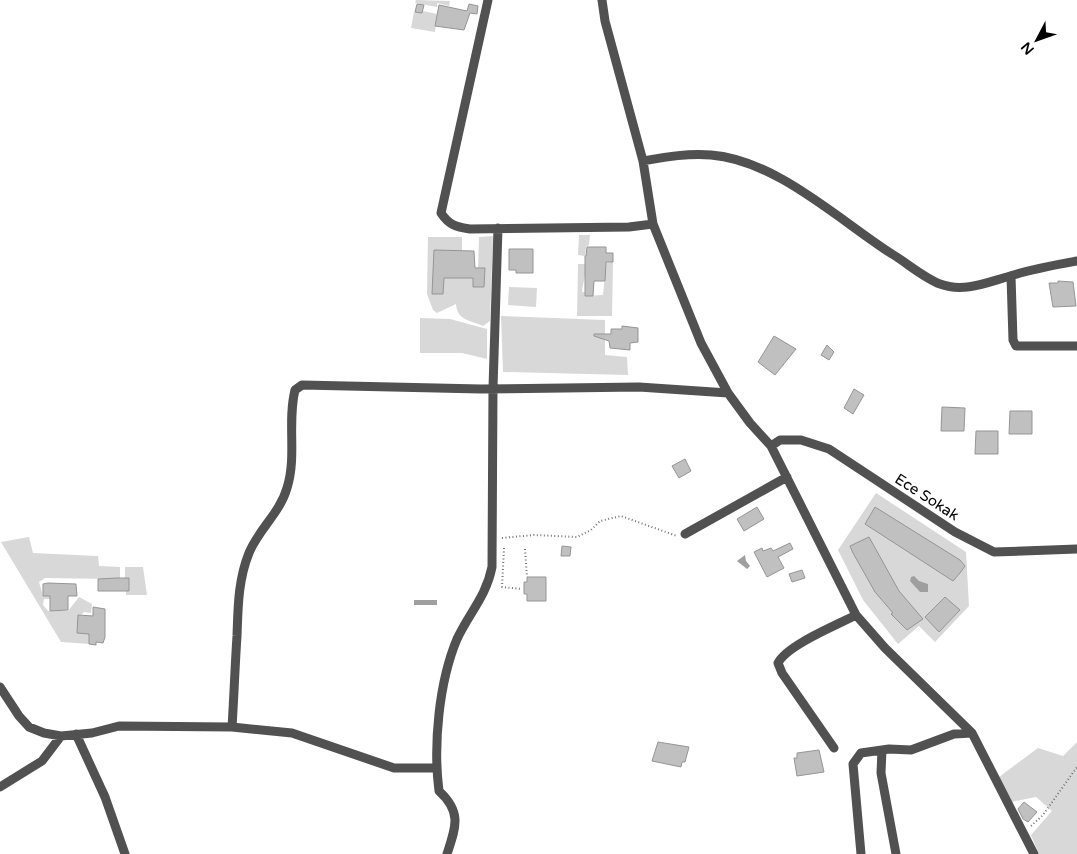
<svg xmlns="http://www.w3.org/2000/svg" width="1077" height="854" viewBox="0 0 1077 854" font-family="'Varela Round',sans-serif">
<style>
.green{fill:#d8d8d8}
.water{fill:#9f9f9f}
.building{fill:#c0c0c0;stroke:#959595}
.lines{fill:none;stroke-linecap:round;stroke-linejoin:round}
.path{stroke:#737373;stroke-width:2;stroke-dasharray:1 2.5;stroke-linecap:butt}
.minor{stroke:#515151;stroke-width:9}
.labels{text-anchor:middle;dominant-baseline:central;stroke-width:4;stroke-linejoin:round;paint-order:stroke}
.street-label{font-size:15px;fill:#000;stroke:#fff}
</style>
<rect width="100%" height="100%" fill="#fff"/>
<path class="green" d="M416,0L450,1L449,6L437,3V7L415,3Z
M423,11L437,14L435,32L411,28L414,12Z
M579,235H590L589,245L586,247L585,256L578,255Z
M493,236L490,321L483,326C471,320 457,321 456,304L437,313L433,310L427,294L428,237H462V251H473V261H475V267L478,268L479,237Z
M613,262L612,316H577L578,264H586C586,275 583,282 582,292H585V296L603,295L606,263Z
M509,287L537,288L536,307L508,305Z
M501,316L605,320V355L627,357L628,375L503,372Z
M420,318L450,319L487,329V359L462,353H420Z
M876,493L966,552L969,606L935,642L919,626L898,644L863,600L838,550Z
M29,537L33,553L98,556L99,566L120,567V578L114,579L45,578L39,582L43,596L53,595V599H44L43,605L48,611H68L79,597L92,604L91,613L84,612L78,618V633L86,634L87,631L93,636H89V644L61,642L1,542Z
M125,567H143L147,595H126V591H129V578H125Z
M1077,742V854H1039L1031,835L1052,811L1036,797L1011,802L999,777L1038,748L1063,756Z"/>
<path class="water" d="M745,555L746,561L750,566L747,569L737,561Z
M914,576L919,581L928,584V592H920L910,581L911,577Z
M414,600H437V605H414Z"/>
<path class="building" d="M417,4L424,5L422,13L415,12Z
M469,4L478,6L477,14L470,13L464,30L435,26L439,5L467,11Z
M587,247H606V253H613V262H606L605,281H594L593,296H585V256H586Z
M509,249H533V273H516V270H509Z
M434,250L474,251L475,268H485L484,287H473V278H444L443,294H432Z
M1058,281L1073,282L1076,306L1053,307L1049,283H1058Z
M622,326L638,328V342L630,343V350L610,348L609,341L594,336V334H611V329H622Z
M774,336L796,349L775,375L758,362Z
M827,345L834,352L829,360L821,355Z
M854,389L864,395L853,414L844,408Z
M942,407L965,408L964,431H941Z
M1010,411H1032V434H1009Z
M976,431H998V454H975Z
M685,459L691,471L679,478L672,466Z
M757,507L764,519L744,531L737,519Z
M875,507L960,560L965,566L960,573L953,581L865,524Z
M869,537L899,591L923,619L907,630L891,614L893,613L875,592L853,553L850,546Z
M790,543L793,549L778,557L784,568L767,577L754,552L762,548L763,551L771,548L773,551Z
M562,546L571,547L570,556H561Z
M802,570L805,578L792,582L789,574Z
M527,577H546V601H527V594H524V582H527Z
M117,578H129V591H98V579Z
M48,583L76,584L77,596H68V610L50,611V596H43V584Z
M945,597L960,610L939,632L925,617Z
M93,607L105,609V637L103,643L96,642V645L89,644V634L77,633L78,615L93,616Z
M658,742L689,747L685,762H682L681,767L652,761Z
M819,750L824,772L797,776L794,758H797V753Z
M1024,802L1037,812L1028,822L1023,819L1018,809Z"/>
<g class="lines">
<path class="path" d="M502,538L534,535L577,537L591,530L600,521L621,516L677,536
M504,548L502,587L522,589
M525,549L527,577
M1031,826L1043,815L1077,767"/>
<path class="minor" d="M488,0L441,213C449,225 456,227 470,229L629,227L653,224L701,343L728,393
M602,0L605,21L643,161
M653,224L643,161C666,157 688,153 711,155C776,160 839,220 892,254C907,263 924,278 940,284C964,293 988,282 1010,276C1032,269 1055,265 1077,261
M1011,276L1013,340L1016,346H1077
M771,446L780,440H801L829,449L955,532L994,552L1077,549
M685,534L787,477
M0,687L19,716L29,727L44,733L61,736L92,733L119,726L232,727L292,733L394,768H436
M232,727C234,696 235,666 237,636C238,608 238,580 249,553C258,530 280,513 287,488C297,457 287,422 295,390L302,385L481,389L639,387L728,393L750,423L771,446L856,615L885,648L972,733L1034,854
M76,734L105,797L125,854
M834,748L782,673L778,663C787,645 837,625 856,615
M882,750L881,773L896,854
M0,787L42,761L61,736
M447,854C456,827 462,812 439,791C433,745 439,682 457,639C469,613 486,597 492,567L493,388L498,228
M861,854L853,764L861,753L889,749L911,750L954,734L972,733"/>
</g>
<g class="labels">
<g class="street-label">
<text transform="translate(927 497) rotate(33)">Ece Sokak</text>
</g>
</g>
<g transform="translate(1037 40) rotate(229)" stroke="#ffffff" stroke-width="4" paint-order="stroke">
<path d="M0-4L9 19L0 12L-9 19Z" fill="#000000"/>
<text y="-8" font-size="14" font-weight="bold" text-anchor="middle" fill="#000000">N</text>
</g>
</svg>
